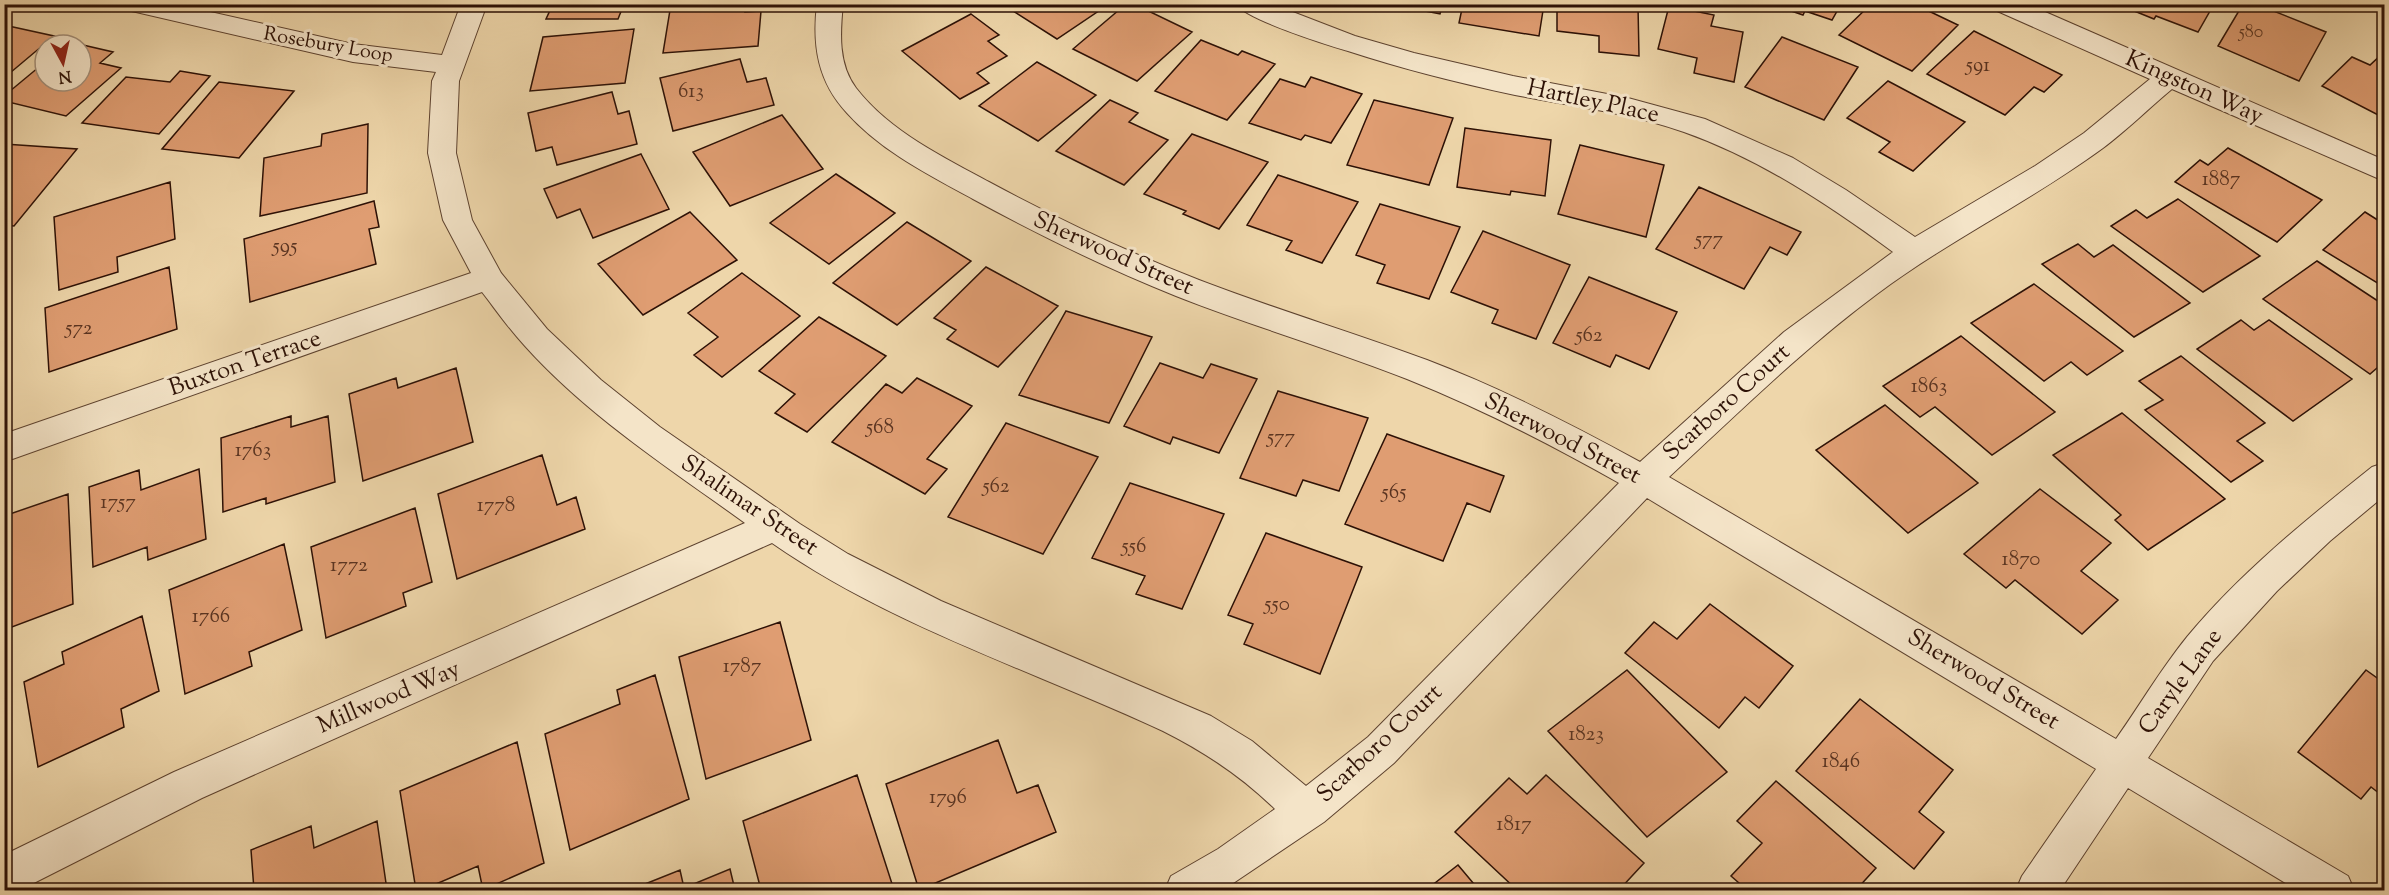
<svg xmlns="http://www.w3.org/2000/svg" width="2389" height="895" viewBox="0 0 2389 895" font-family="'Sorts Mill Goudy',serif">
<style>
.building{fill:#df9d72;stroke:#2d1106;stroke-width:1.5}
.lines{fill:none;stroke-linecap:round;stroke-linejoin:round}
.minor-casing{stroke:#5d422f;stroke-width:2}
.minor{fill:#f4e4c8;fill-rule:evenodd}
.labels{text-anchor:middle;dominant-baseline:central;stroke-width:6;stroke-linejoin:round;paint-order:stroke}
.far-number-label{font-size:18px;fill:#5a3421}
.far-street-label{font-size:20px;fill:#2d1106;stroke:#f4e4c8}
.number-label{font-size:21px;fill:#5a3421}
.street-label{font-size:24px;fill:#2d1106;stroke:#f4e4c8}
</style>
<rect width="100%" height="100%" fill="#eed6aa"/>
<filter id="stains"><feTurbulence type="fractalNoise" baseFrequency=".00333" numOctaves="4"/><feColorMatrix values="0 0 0 0 .2 0 0 0 0 .09 0 0 0 0 .02 0 0 0 .5 -.17"/></filter>
<radialGradient id="worn" r=".72"><stop offset=".6" stop-color="#630" stop-opacity="0"/><stop offset="1" stop-color="#630" stop-opacity=".3"/></radialGradient>
<path class="building" d="M553,4H624L618,19H546Z
M671,4H746L745,12L761,11L758,46L663,53Z
M1002,4H1109L1057,39Z
M1126,4H1134L1192,32L1137,81L1073,49Z
M1389,4H1443L1440,14Z
M1463,4H1544L1539,36L1459,23Z
M1557,4L1638,6L1639,56L1599,52V36L1557,31Z
M1771,4H1841L1832,20L1805,11L1803,15Z
M1871,4H1901L1909,8L1914,4L1958,25L1912,71L1839,35Z
M2117,4H2214L2198,32L2156,16L2154,19Z
M2243,4H2256L2326,32L2299,81L2218,46Z
M1669,6L1714,15L1711,26L1743,32L1734,82L1694,73L1697,58L1658,49Z
M971,14L999,35L988,41L1007,56L977,73L989,83L960,99L902,51Z
M4,25L54,36L4,78Z
M634,29L625,83L530,91L543,37Z
M1974,31L2062,75L2044,92L2034,87L2005,115L1927,74Z
M1782,37L1858,67L1824,120L1745,87Z
M1201,40L1238,55L1242,51L1275,64L1227,120L1155,91Z
M70,42L113,52L100,63L121,68L66,116L4,101V96L45,62V81H81V45H65Z
M2382,54L2384,55V118L2322,86L2352,57L2370,65Z
M740,59L747,82L766,78L774,105L673,131L660,78Z
M1037,62L1096,95L1038,141L979,106Z
M180,71L210,76L159,134L82,123L126,77L170,82Z
M1311,77L1362,94L1331,143L1305,135L1301,140L1249,123L1280,79L1305,87Z
M1888,81L1965,122L1913,171L1879,152L1890,142L1847,118Z
M219,82L294,91L239,158L162,149Z
M612,92L618,114L629,111L637,144L557,165L552,147L536,151L528,113Z
M1110,100L1138,113L1129,122L1168,140L1124,185L1056,151Z
M1374,100L1453,118L1429,185L1347,165Z
M782,115L823,169L730,206L693,152Z
M368,124L367,193L260,216L264,158L321,146L322,134Z
M1465,128L1551,140L1545,196L1511,191L1510,195L1457,187Z
M1192,134L1268,162L1219,229L1183,214L1186,211L1144,194Z
M4,144L77,149L14,226L4,225Z
M1580,145L1664,165L1646,237L1558,214Z
M2228,148L2322,200L2277,242L2175,182L2200,160L2208,165Z
M641,154L669,209L593,238L580,209L557,218L544,189Z
M836,174L895,213L829,264L770,223Z
M1278,175L1358,202L1322,263L1286,250L1292,241L1247,225Z
M170,182L175,239L117,257L118,272L59,290L54,217Z
M1699,187L1801,232L1787,255L1770,247L1744,289L1656,249Z
M2178,199L2260,256L2203,292L2111,226L2136,210L2147,218Z
M374,201L379,227L369,229L376,264L250,302L244,239Z
M1380,204L1460,227L1429,299L1377,283L1385,265L1356,255Z
M690,212L737,260L643,315L598,264Z
M2365,212L2384,224V287L2323,250Z
M907,222L971,261L897,325L833,283Z
M1483,231L1570,265L1536,339L1492,323L1498,310L1451,292Z
M2078,244L2094,257L2113,245L2190,303L2134,337L2042,264Z
M2317,261L2384,305V342L2381,344L2384,346V362L2370,374L2263,299Z
M169,267L177,329L49,372L45,308Z
M986,267L1058,306L998,367L947,339L956,330L934,318Z
M742,273L800,316L722,377L694,355L718,337L688,313Z
M1589,277L1677,312L1649,369L1616,355L1610,367L1553,343Z
M2034,284L2123,351L2087,375L2071,362L2044,381L1971,323Z
M1066,311L1152,337L1109,423L1019,395Z
M819,317L886,356L807,432L775,413L795,394L759,371Z
M2241,320L2254,330L2269,320L2352,379L2293,421L2197,349Z
M1961,336L2055,412L1992,455L1935,407L1920,417L1883,386Z
M2181,356L2265,423L2237,441L2263,461L2231,482L2145,410L2163,400L2139,381Z
M1160,363L1203,378L1211,364L1257,379L1219,453L1173,437L1170,444L1124,426Z
M456,368L473,442L363,481L349,394L396,378L398,388Z
M917,378L972,406L927,459L947,469L925,494L832,442L886,384L902,393Z
M1278,391L1368,418L1339,491L1303,480L1296,496L1240,478Z
M1885,405L1978,483L1908,533L1816,450Z
M2122,413L2225,499L2148,550L2115,520L2121,515L2053,455Z
M291,416V427L328,416L335,482L266,504V498L223,512L221,438Z
M1006,423L1098,457L1043,554L948,517Z
M1387,434L1504,476L1490,512L1467,503L1443,561L1345,524Z
M542,455L557,505L576,497L585,529L457,579L438,494Z
M199,469L206,539L148,560L147,547L93,567L89,487L139,470L141,490Z
M1130,483L1224,514L1182,609L1136,594L1145,576L1092,558Z
M2040,489L2111,543L2081,571L2118,600L2082,634L2015,580L2006,588L1964,554Z
M68,494L73,604L4,630V516Z
M415,508L432,582L403,593L406,606L326,638L311,547Z
M1266,533L1362,567L1320,674L1244,644L1253,624L1228,615Z
M284,544L302,630L249,652L252,666L185,694L169,590Z
M1710,604L1793,666L1759,708L1745,697L1719,728L1625,653L1654,622L1677,639Z
M142,616L159,691L121,709L124,727L38,767L24,682L64,664L62,652Z
M780,622L811,740L706,779L679,657Z
M1627,670L1727,772L1647,837L1548,731Z
M2366,670L2384,683V797L2371,787L2361,799L2298,752Z
M655,675L689,799L570,850L545,734L620,704L617,690Z
M1860,699L1953,770L1919,812L1944,832L1914,869L1796,771Z
M998,740L1017,793L1038,785L1056,832L919,890L886,784Z
M517,742L544,863L483,890L478,866L422,890H416L400,791Z
M857,775L894,890H761L743,821Z
M1546,775L1644,863L1619,890H1575L1571,887L1569,890H1517L1455,832L1509,778L1527,794Z
M1776,781L1876,868L1856,890H1747L1731,876L1762,843L1737,821Z
M377,821L387,890H254L251,850L311,826L314,848Z
M1458,865L1479,890H1426Z
M730,869L735,890H630L680,870L684,888Z"/>
<g class="lines">
<g class="minor-casing">
<path id="minor" d="M124,4H175L353,44L442,55L461,4H487L459,81L456,153L472,220L501,273L547,329L601,380L660,427L800,524L848,554L941,601L1211,716L1252,741L1306,786L1368,737L1619,483C1550,444 1480,408 1407,379C1331,349 1252,326 1176,296C1106,268 1039,235 973,199C929,175 881,151 847,113C818,82 812,46 817,4H843C840,33 838,64 856,88C889,131 943,157 989,182C1058,219 1127,252 1199,280C1274,309 1352,332 1427,360C1501,388 1571,424 1640,462L1784,332L1893,252C1828,204 1760,159 1684,132C1630,113 1572,106 1515,95C1459,83 1403,69 1348,51C1327,45 1245,19 1236,4H1272L1355,36L1414,53L1513,76L1628,98L1705,119L1793,158L1846,190L1915,237L2035,166L2084,133L2150,79L1995,10L1992,4H2027L2384,160V181L2172,89C2149,108 2127,130 2103,148C2031,201 1949,240 1877,294C1803,349 1737,414 1669,477L2116,739C2140,705 2161,669 2187,637C2240,573 2307,519 2372,467L2384,463V496L2330,541L2277,591L2213,661L2148,758L2348,876L2354,890H2297L2128,788L2060,890H2016L2022,876L2096,769L1647,498L1394,763L1324,822L1223,890H1165L1171,876L1218,849L1275,809C1241,776 1205,752 1163,731C1032,670 891,626 772,543L202,798L20,890H4V855L174,772L745,523C669,468 588,416 525,346C509,329 496,310 482,292L4,462V434L471,273L443,220L428,153L432,81L436,72L353,62L136,12L127,10Z"/>
</g>
<use href="#minor" class="minor"/>
</g>
<g class="labels">
<g class="far-number-label">
<text x="2251" y="33">580</text>
</g>
<g class="far-street-label">
<text transform="translate(328 46) rotate(10)">Rosebury Loop</text>
</g>
<g class="number-label">
<text x="1978" y="66">591</text>
<text x="691" y="92">613</text>
<text x="2221" y="180">1887</text>
<text x="1709" y="240">577</text>
<text x="285" y="247">595</text>
<text x="79" y="329">572</text>
<text x="1589" y="336">562</text>
<text x="1929" y="387">1863</text>
<text x="880" y="428">568</text>
<text x="1281" y="438">577</text>
<text x="253" y="451">1763</text>
<text x="996" y="487">562</text>
<text x="1394" y="493">565</text>
<text x="118" y="503">1757</text>
<text x="496" y="506">1778</text>
<text x="1134" y="547">556</text>
<text x="2021" y="560">1870</text>
<text x="349" y="566">1772</text>
<text x="1277" y="605">550</text>
<text x="211" y="617">1766</text>
<text x="742" y="667">1787</text>
<text x="1586" y="735">1823</text>
<text x="1841" y="762">1846</text>
<text x="948" y="798">1796</text>
<text x="1514" y="825">1817</text>
</g>
<g class="street-label">
<text transform="translate(2194 88) rotate(24)">Kingston Way</text>
<text transform="translate(1593 102) rotate(12)">Hartley Place</text>
<text transform="translate(1113 254) rotate(24)">Sherwood Street</text>
<text transform="translate(245 364) rotate(-19)">Buxton Terrace</text>
<text transform="translate(1727 403) rotate(-42)">Scarboro Court</text>
<text transform="translate(1562 439) rotate(27)">Sherwood Street</text>
<text transform="translate(749 506) rotate(34)">Shalimar Street</text>
<text transform="translate(1983 680) rotate(31)">Sherwood Street</text>
<text transform="translate(2181 682) rotate(-54)">Caryle Lane</text>
<text transform="translate(389 698) rotate(-23)">Millwood Way</text>
<text transform="translate(1380 744) rotate(-43)">Scarboro Court</text>
</g>
</g>
<rect width="2389" height="895" fill="none" stroke="#eed6aa" stroke-width="24"/>
<rect x="6" y="6" width="2377" height="883" fill="none" stroke="#2d1106" stroke-width="3"/>
<rect x="12" y="12" width="2365" height="871" fill="none" stroke="#2d1106" stroke-width="1.5"/>
<g transform="translate(63 63) rotate(172)"><circle r="28" fill="#f4e4c8" stroke="#a4907a" stroke-width="1.5"/>
<path d="M0-4.5L10 22L0 15L-10 22Z" fill="#8f2418"/>
<text y="-9" font-size="16" font-weight="bold" text-anchor="middle" fill="#2d1106">N</text>
</g>
<rect width="100%" height="100%" filter="url(#stains)"/>
<rect width="100%" height="100%" fill="url(#worn)"/>
</svg>
